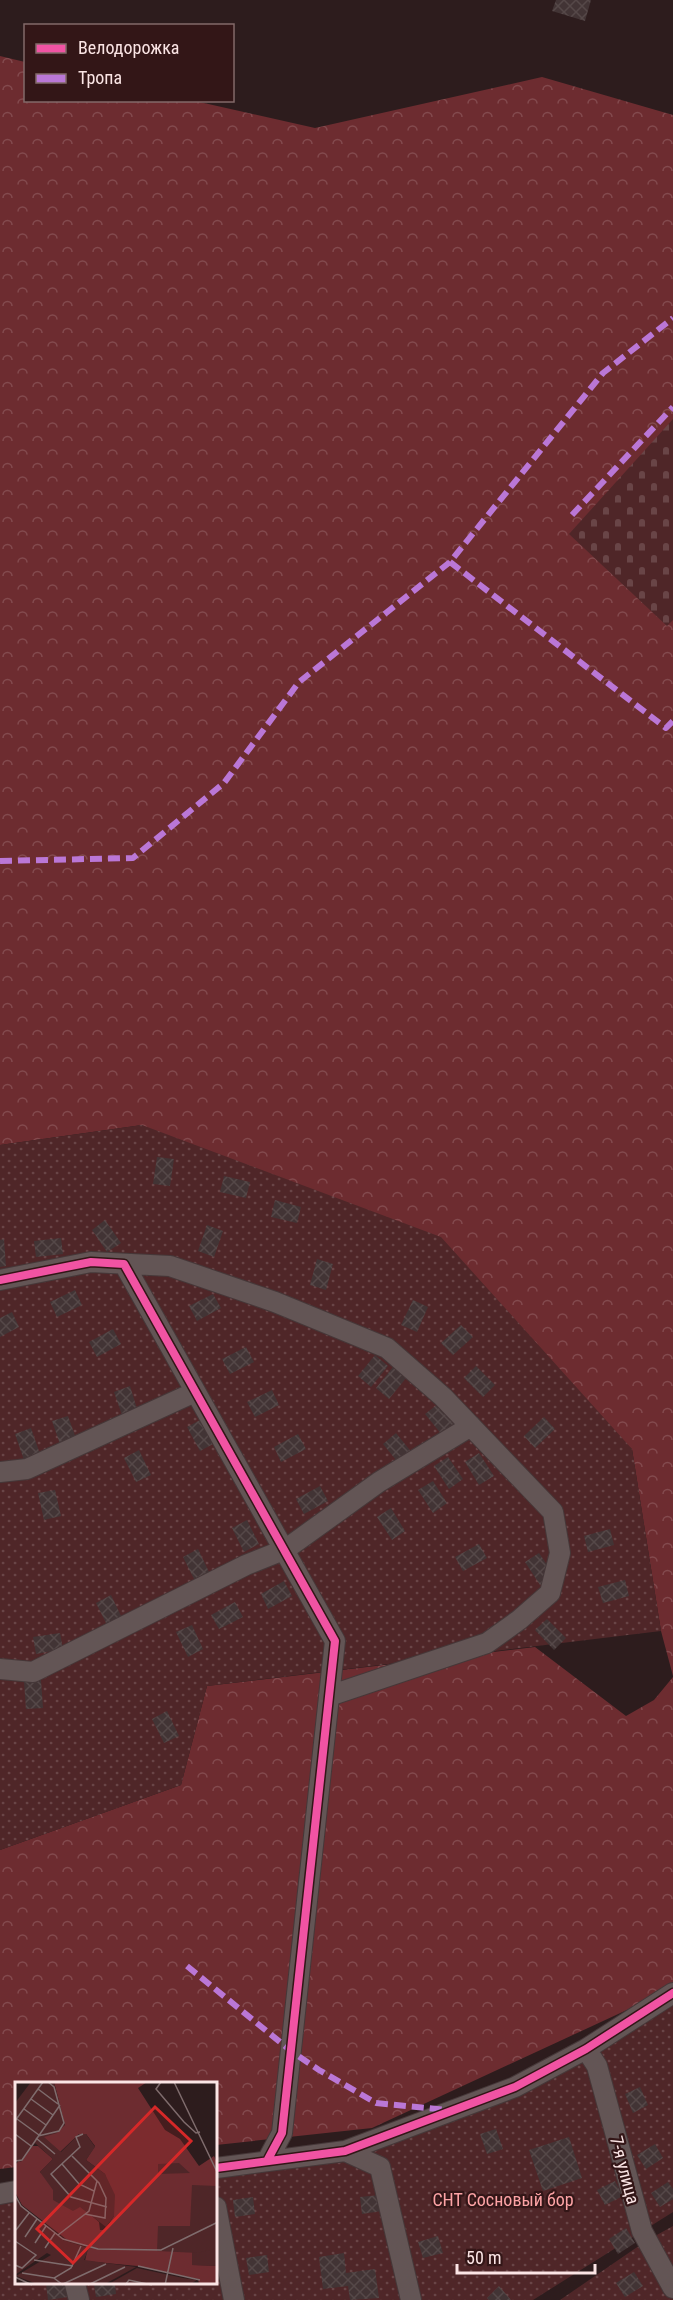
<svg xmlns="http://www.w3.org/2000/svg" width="673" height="2300" viewBox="0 0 673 2300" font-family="'Roboto Condensed',sans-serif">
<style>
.forest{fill:url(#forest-crowns)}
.cemetery{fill:url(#cemetery-stones)}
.garden{fill:url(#garden-dots)}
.building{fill:url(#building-cross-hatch)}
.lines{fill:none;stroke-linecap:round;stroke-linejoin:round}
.minor-casing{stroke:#463839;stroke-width:22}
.minor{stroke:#635555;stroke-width:20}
.quiet{stroke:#ba77d6;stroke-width:6;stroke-dasharray:12 6;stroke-linecap:butt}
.cycleway-casing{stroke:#331617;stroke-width:11}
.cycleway{stroke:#f153a3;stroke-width:8}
.labels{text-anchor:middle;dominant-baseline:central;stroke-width:4.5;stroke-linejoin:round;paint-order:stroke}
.street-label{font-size:18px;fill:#fbe5e5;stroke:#331617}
.park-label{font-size:18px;fill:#fca3a5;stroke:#331617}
.inset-road{fill:none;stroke:#7f6c6d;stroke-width:1.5}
.view{fill:#d62828;fill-opacity:0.15;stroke:#d62828;stroke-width:3}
.inset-edge{fill:none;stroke:#fbe5e5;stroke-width:3}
</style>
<defs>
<pattern id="forest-crowns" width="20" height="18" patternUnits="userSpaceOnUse" patternTransform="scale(1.5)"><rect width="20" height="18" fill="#6d2c30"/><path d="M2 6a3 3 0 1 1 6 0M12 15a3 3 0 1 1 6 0" fill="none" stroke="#834a4e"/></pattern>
<pattern id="cemetery-stones" width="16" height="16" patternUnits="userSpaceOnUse" patternTransform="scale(1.5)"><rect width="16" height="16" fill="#4f2628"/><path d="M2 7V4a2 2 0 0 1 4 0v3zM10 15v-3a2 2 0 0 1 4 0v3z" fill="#694547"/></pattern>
<pattern id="garden-dots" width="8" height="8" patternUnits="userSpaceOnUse" patternTransform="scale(1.5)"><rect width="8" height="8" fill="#4f2628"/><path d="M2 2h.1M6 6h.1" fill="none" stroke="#694547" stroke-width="1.8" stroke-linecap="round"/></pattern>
<pattern id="building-cross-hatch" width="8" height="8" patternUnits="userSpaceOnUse" patternTransform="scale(1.5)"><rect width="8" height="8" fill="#423435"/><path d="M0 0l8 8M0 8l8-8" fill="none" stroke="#554848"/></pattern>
</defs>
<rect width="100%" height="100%" fill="#2d1c1d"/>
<path class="forest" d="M0,56L25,62L26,100L195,101L315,128L542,77L673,115V1676L661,1631L632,1449L142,1125L0,1145Z
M535,1647L626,1716L654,1700L673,1677V1994L670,1990L372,2128L216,2145V2084H16V2167L0,2169V1850L181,1785L207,1686Z"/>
<path class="cemetery" d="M673,419V620L667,626L569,534Z"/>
<path class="garden" d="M142,1125L441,1237L632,1449L661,1631L207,1686L181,1785L0,1850V1145Z
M673,1999V2212L533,2300H0V2190L16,2189V2284H216V2172L356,2161Z
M673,2226V2300H560L646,2241Z"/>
<path class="building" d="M556,0H591L585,21L552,11Z
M157,1157L174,1159L170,1186L153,1184Z
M224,1176L250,1182L246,1198L220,1192Z
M275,1200L301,1207L297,1223L271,1217Z
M105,1220L121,1243L107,1252L92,1230Z
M207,1225L223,1231L214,1257L198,1251Z
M61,1238L63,1254L36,1257L34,1241Z
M4,1239L6,1266L0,1267V1240Z
M317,1259L333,1264L326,1290L310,1285Z
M75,1290L82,1305L57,1317L50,1302Z
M213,1294L221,1308L197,1321L189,1306Z
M413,1300L428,1307L417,1332L401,1325Z
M12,1312L19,1327L0,1337V1318Z
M461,1325L473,1337L453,1355L441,1343Z
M113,1329L121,1344L97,1357L89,1342Z
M246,1347L254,1362L230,1374L222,1359Z
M375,1355L388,1366L371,1387L358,1376Z
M476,1366L495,1385L483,1397L464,1378Z
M393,1367L407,1377L389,1399L376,1388Z
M130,1386L138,1412L123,1418L114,1392Z
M272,1390L279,1405L255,1417L247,1402Z
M438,1404L455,1425L442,1435L425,1414Z
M68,1416L77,1441L61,1447L52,1421Z
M544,1417L555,1429L535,1448L524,1436Z
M202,1419L215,1443L200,1451L187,1427Z
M31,1428L40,1454L24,1460L15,1434Z
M396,1433L413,1454L400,1465L383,1444Z
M298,1434L306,1449L281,1462L274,1447Z
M139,1450L151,1475L136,1482L124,1458Z
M479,1453L494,1476L479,1485L465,1462Z
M448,1457L463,1479L449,1489L434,1466Z
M433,1481L447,1503L433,1513L418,1490Z
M320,1486L328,1501L304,1514L296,1499Z
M55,1490L61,1516L44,1520L38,1493Z
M391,1508L405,1531L392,1540L377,1517Z
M247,1520L259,1544L244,1552L232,1528Z
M610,1529L614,1545L588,1552L584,1536Z
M479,1544L487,1558L463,1571L455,1557Z
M198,1549L210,1574L195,1581L183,1557Z
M539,1553L554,1575L540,1585L525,1562Z
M625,1580L629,1596L603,1603L598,1587Z
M284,1581L292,1596L268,1609L261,1594Z
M111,1595L123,1620L108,1627L96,1603Z
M235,1602L243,1617L219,1629L211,1615Z
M547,1619L566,1638L554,1650L535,1630Z
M192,1625L203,1649L188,1657L176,1632Z
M60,1633L63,1649L36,1654L33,1637Z
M41,1680L43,1708L26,1709L24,1682Z
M167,1711L179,1736L164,1743L152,1719Z
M640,2087L648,2105L633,2113L625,2094Z
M496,2129L503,2149L487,2154L480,2134Z
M569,2137L582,2178L543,2191L529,2150Z
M655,2144L663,2158L646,2169L637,2155Z
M615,2181L623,2196L605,2205L597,2190Z
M668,2182L673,2189V2199L660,2207L651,2193Z
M380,2195L382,2211L362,2214L360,2197Z
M253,2197L255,2214L235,2217L233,2200Z
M626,2228L635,2243L618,2254L609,2239Z
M438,2236L443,2253L423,2258L418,2242Z
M344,2253L346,2273L375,2269L379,2298L350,2300L348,2286L323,2289L319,2257Z
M267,2255L269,2272L249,2275L246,2258Z
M216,2263H220L223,2280H216Z
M634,2272L643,2286L625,2297L616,2283Z
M46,2284H67L68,2297L48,2300Z
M94,2284H115L116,2294L96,2297Z
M499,2286L511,2300H489L487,2298Z"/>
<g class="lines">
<g class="minor-casing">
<path id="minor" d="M124,1264L335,1641L282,2133L267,2161
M0,1280L91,1262L170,1266L275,1302L387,1348L443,1397L553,1512L560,1553L550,1593L519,1620L487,1643L329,1696
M0,1472L27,1469L195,1392
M0,1669L33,1672L246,1565L286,1549L379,1482L471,1426
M586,2049L597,2066L642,2231L673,2288
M345,2151L380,2167L411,2300
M216,2168L345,2151L515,2087L586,2049L673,1993
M0,2194L16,2191
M216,2207L234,2300
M75,2284L79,2300"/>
</g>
<use href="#minor" class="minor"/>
<path class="quiet" d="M572,515L673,407
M450,562L666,728L673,721
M0,861L133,858L224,783L299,682L450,562L603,373L673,318
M187,1966L291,2051L319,2070L376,2103L448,2110"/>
<g class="cycleway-casing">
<path id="cycleway" d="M0,1280L91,1262L124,1264L335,1641L282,2133L267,2161
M216,2168L345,2151L515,2087L586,2049L673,1993"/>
</g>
<use href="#cycleway" class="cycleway"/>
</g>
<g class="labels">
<g class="street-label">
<text transform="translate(625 2170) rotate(75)">7-я улица</text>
</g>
<g class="park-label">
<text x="503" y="2199">СНТ Сосновый бор</text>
</g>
</g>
<g transform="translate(15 2082)">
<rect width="202" height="202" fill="#2d1c1d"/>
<path d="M202,156V184L177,183V163Z" fill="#4f2628"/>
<path d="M39,0H132L123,6L150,48L165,57L184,84L199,74L202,80V156L177,163V183L202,184V202H184L183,197L122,184L70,179L73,165L51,157L7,123L0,110V83L17,64H23L38,77L25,90L84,140L85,148H90L99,134L90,92L71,78L80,64L71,52H64L45,70L28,55L50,43Z" fill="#6d2c30"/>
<path d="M164,81L175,91L143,92V82ZM177,103L202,104V166L183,171L142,169L143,144H175Z" fill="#4f2628"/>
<path d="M16,0H39L50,43L42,51L29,55L46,70L64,52H71L80,65L71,78L90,92L100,113L99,134L91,145L65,125L58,129L38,118V108L25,90L38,77L20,61L6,80L0,78V21ZM0,112L6,123L48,158L74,166L69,178L62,177L121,185L90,202H22L1,194L36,173L32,171L0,193ZM122,186L168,196L182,198L174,203H92Z" fill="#4f2628"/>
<path class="inset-road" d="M146,0L141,7L169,40L181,51L185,50M159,0L203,92M23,7L43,22M16,17L38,33M9,27L31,43M2,37L24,53M0,39L28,0M0,52L16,64M68,52L61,55L65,65L36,92L56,115L92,125M23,54L44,49L49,41L39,5L33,0M21,56L40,72M57,74L84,101L91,116L90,136L70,132M0,79L7,78L45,23M47,82L64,102L79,109M0,113L6,124L48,157L83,167L146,168L203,140M1,148L14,131M43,153L74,129L82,99M10,155L22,137M0,159L21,173L7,186L0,183M20,161L31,144M30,166L40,151M19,178L58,184M123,184L185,198M7,191L39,196M0,195L17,203M48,202L91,182M48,203L39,196L56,186L66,164M73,203L110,185M110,203L114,198L137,203M150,203L158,166"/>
<path class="view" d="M140,25L176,59L58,181L22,147Z"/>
<rect width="202" height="202" class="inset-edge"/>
</g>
<rect x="24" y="24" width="210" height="78" fill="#331617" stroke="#836969" stroke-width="1.5"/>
<rect x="36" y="44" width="30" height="9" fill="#f153a3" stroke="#836969" stroke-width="1.5"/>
<text x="78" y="54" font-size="18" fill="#fbe5e5">Велодорожка</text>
<rect x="36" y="74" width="30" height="9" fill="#ba77d6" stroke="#836969" stroke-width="1.5"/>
<text x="78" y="84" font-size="18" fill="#fbe5e5">Тропа</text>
<path d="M457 2264v9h138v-9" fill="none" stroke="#fbe5e5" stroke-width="3"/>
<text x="466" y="2264" font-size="18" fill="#fbe5e5" stroke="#331617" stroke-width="4.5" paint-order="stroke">50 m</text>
</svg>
